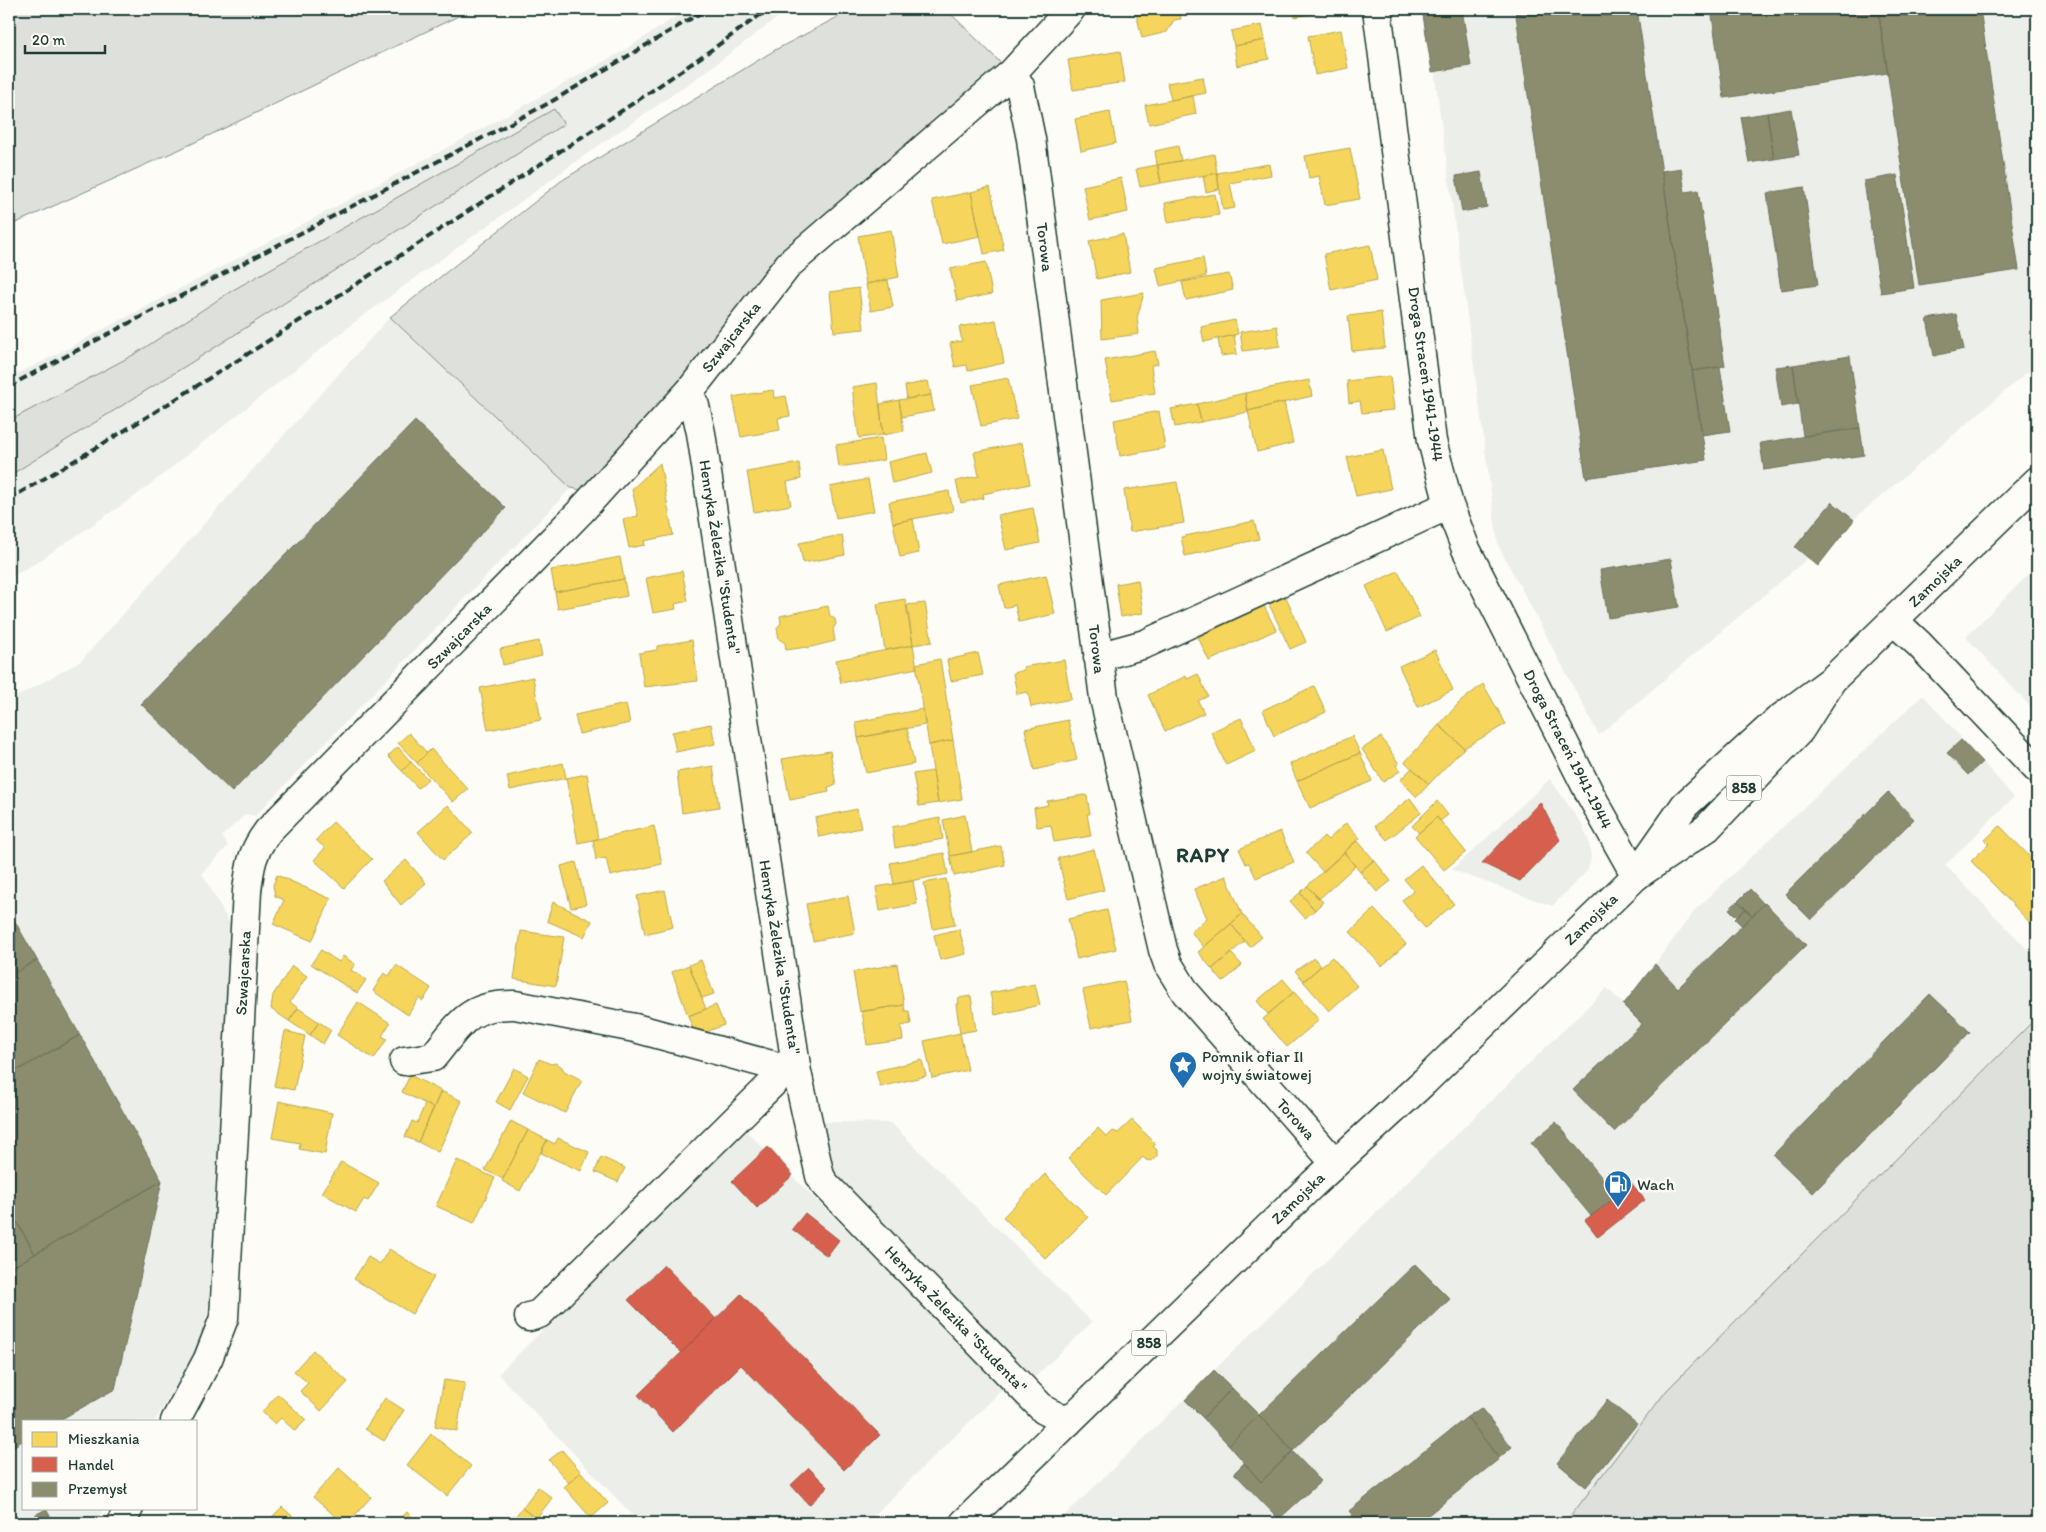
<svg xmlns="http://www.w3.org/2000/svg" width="2046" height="1532" viewBox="0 0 2046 1532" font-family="Itim,sans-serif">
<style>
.built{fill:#eceee9}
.green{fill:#dde0db;stroke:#7e8e88}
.homes{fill:#f6d55c;stroke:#b6a750}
.shops{fill:#d6604d;stroke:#9f5646}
.industry{fill:#8c8c6e;stroke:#6b745d}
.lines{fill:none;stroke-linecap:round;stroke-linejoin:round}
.minor-casing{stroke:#1f3d34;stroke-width:31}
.primary-casing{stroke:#1f3d34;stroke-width:31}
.minor{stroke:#fdfcf7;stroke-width:28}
.primary{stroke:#fdfcf7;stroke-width:28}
.rail{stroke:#1f3d34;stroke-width:4;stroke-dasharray:8 4;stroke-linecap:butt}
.labels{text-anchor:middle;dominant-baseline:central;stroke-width:5;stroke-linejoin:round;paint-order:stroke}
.shield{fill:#fdfcf7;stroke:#62766e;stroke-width:1}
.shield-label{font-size:15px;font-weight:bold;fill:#1f3d34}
.street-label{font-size:16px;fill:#1f3d34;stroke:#fdfcf7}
.poi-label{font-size:16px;fill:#1f3d34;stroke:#fdfcf7;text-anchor:start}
.district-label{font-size:21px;font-weight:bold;letter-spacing:1px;fill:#1f3d34;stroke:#fdfcf7}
</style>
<rect width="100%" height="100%" fill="#fdfcf7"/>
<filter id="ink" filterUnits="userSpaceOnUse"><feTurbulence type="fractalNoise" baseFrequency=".02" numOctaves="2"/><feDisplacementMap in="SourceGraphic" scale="10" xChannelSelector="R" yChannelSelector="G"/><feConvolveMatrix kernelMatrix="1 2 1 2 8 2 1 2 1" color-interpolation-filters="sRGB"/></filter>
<g filter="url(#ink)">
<path class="built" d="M688,9H789L701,75L585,155L356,321L138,494L36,563L9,578V377L32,367L456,143L623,51Z
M1426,9H2037V364L1599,735L1498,545Z
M390,317L571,488L255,816L246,814L222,836L228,846L202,873L232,928L208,1310L203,1335L192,1358L155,1421H24V1508H104L95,1523H9V701L81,661Z
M2037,566V714L1966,637Z
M1923,695L2014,797L1945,865L2037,959V1017L1667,1390L1570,1517L1536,1523H1057L1607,988L1624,1005L1696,909Z
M1550,779L1583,826L1589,842L1591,859L1587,871L1552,906L1452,870Z
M821,1122L891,1123L1092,1322L1032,1380L829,1173Z
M746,1131L1000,1380L1002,1390L866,1523H640L498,1374Z"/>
<path class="green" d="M9,9H473L187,146L9,226Z
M853,9H946L1005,67L693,371L581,490L571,488L390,317L561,181L775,50Z
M554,109L564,124L200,357L9,476V421L135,354L233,290Z
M2037,1017V1523H1536L1570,1517L1667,1390Z"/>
<path class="homes" d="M1135,9H1179L1181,19L1174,20L1167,32L1142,38Z
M1293,9H1337L1295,17Z
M1262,25L1265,40L1234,46L1231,31Z
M1341,30L1348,68L1315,75L1308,36Z
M1265,40L1269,59L1237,66L1234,46Z
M1120,51L1125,82L1073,90L1068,60Z
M1203,77L1206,93L1171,100L1167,83Z
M1193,96L1196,114L1149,124L1145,105Z
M1110,112L1116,143L1081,151L1075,119Z
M1178,146L1181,161L1157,165L1155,151Z
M1350,148L1360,199L1325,205L1319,176L1309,178L1305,156Z
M1214,154L1217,173L1161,183L1158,165Z
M1269,164L1271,175L1230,183L1235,208L1223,210L1217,173Z
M1157,165L1161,183L1140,187L1136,169Z
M1217,173L1219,189L1206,192L1203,176Z
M1121,178L1128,212L1090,220L1083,186Z
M990,187L1004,250L984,254L971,192Z
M971,192L980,236L942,244L932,200Z
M1215,194L1219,215L1168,223L1165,203Z
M891,230L899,277L866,284L858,236Z
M1123,234L1130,272L1097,279L1089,241Z
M1370,245L1377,280L1331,290L1324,254Z
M1203,258L1206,276L1160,286L1156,268Z
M986,262L992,294L957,301L950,269Z
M1229,274L1233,290L1186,300L1182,282Z
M888,280L893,307L871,311L866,284Z
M859,288L864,329L834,332L830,292Z
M1144,293L1137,318L1139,334L1102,339L1101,300Z
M1381,312L1385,348L1352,351L1348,316Z
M996,320L1004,363L968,371L967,365L955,367L950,343L962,341L959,327Z
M1235,320L1238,334L1204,342L1201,327Z
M1277,326L1280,346L1243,351L1240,332Z
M1234,335L1237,354L1221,356L1218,339Z
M1155,351L1158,364L1151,365L1155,393L1112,400L1105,360Z
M1390,376L1394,410L1362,413L1360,401L1349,403L1347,381Z
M1008,378L1017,419L981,426L972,385Z
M1309,380L1312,396L1248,411L1245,393Z
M928,381L931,395L907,399L905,386Z
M877,383L883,435L859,438L852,387Z
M773,390L774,398L786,396L790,416L778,418L780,430L741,437L733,397Z
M1245,393L1248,412L1201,422L1197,404Z
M931,395L934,411L902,417L899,400Z
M899,400L904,431L883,435L880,404Z
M1284,402L1293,443L1257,452L1248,411Z
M1197,404L1201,422L1175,427L1171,409Z
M1159,411L1165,448L1120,456L1114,420Z
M881,438L884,460L839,467L836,445Z
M1022,443L1030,484L983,494L984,498L961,503L956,481L979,476L974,452Z
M1383,450L1391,489L1356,496L1347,457Z
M927,453L932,473L892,483L888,462Z
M660,463L673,535L644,541L645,545L629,548L623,519L638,516L632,489Z
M799,463L801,479L787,482L791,505L754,512L747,472Z
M868,479L874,511L836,518L830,487Z
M1177,482L1184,523L1130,532L1124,490Z
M949,491L953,511L893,523L889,502Z
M1033,508L1040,543L1006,550L998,515Z
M913,519L919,553L900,557L893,523Z
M1254,521L1259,539L1185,556L1181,537Z
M842,535L845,555L803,563L799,543Z
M620,557L624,579L555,592L551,570Z
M682,571L688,601L675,604L676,609L653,613L646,578Z
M1398,571L1420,617L1387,632L1366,586Z
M1046,575L1055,614L1019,622L1015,605L1004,608L999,585Z
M624,579L627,596L558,609L555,592Z
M1138,580L1143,613L1121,617L1116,584Z
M1286,597L1306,642L1290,649L1269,604Z
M905,599L913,645L885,650L877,604Z
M925,603L932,642L913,645L907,605Z
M828,606L830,616L835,619L836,624L833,629L835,641L807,648V647L786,650L785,643L779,639L777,628L781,623L780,616Z
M1264,606L1276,630L1209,661L1198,637Z
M692,640L698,681L644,687L639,653L657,650V646Z
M539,641L542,656L503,665L500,649Z
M913,645L917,668L841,683L836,660Z
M1435,650L1453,690L1418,707L1399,666Z
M978,653L983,675L951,681L947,660Z
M940,659L953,740L929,745L916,664Z
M1064,660L1071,699L1031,707L1028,692L1017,694L1013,673L1024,670L1023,667Z
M1198,674L1208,696L1198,701L1204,713L1165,731L1148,695L1186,676L1187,679Z
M533,677L541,720L488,730L480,688Z
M1483,684L1506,724L1464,748L1439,725L1459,703Z
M1314,686L1326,712L1274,736L1263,710Z
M626,704L630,723L579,734L575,715Z
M923,709L925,725L858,738L856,722Z
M1241,718L1256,751L1226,765L1211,732Z
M1068,720L1077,760L1034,770L1025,729Z
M711,724L715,744L676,752L672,732Z
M1439,725L1464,748L1429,784L1405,762Z
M907,728L914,764L866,773L858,738Z
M409,733L427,753L417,763L398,743Z
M1352,736L1360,753L1297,781L1290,764Z
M1381,737L1399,764L1396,765L1400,771L1383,782L1362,749Z
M953,740L962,799L938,803L929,745Z
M398,747L411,762L402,771L388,756Z
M431,749L468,789L453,802L417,763Z
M830,751L836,785L828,787L829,792L790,800L782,759Z
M1360,753L1372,781L1310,808L1297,781Z
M411,762L428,779L418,788L402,771Z
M563,763L566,778L510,790L507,776Z
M713,766L719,807L682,813L677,772Z
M1412,768L1429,784L1417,797L1400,780Z
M933,771L938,803L919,806L913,774Z
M587,774L598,839L578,843L566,778Z
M1084,795L1087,796L1090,814H1087L1091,836L1054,842L1051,825L1037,827L1034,808L1048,805L1047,801Z
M1410,798L1421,813L1387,840L1375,826Z
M1437,801L1448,815L1440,821L1437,817L1419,833L1412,826Z
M448,805L473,833L443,860L418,832Z
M857,809L861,828L819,837L815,818Z
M965,815L972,852L950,856L943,820Z
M1437,817L1466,852L1444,870L1415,836Z
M940,818L943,839L895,848L892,827Z
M333,822L372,859L344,888L314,860L325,848L316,840Z
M1346,823L1360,838L1323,872L1306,853L1324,836L1328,840Z
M654,826L662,864L610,876L606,858L596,860L593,840Z
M2000,826L2037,864V930L1971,861L1989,844L1985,840Z
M1280,831L1294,862L1256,878L1249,863L1246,864L1239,849Z
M1357,840L1374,860L1360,872L1344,852Z
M1001,846L1005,865L954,876L950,856Z
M1094,849L1104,890L1068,899L1058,858Z
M1344,852L1355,866L1319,899L1307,886Z
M944,853L948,874L894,884L890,863Z
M406,860L426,883L401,905L382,881Z
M1374,860L1391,881L1377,892L1360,872Z
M576,862L586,904L571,908L561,866Z
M1421,865L1454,904L1425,928L1402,900L1414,891L1404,879Z
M277,875L331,899L312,941L273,924L284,900L275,896L273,885Z
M1226,876L1242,914L1204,947L1191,932L1207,918L1194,889Z
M946,879L955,925L933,929L924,883Z
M913,881L917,904L880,911L876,887Z
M1307,886L1323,902L1315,910L1300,893Z
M665,890L673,927L645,934L637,896Z
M1300,893L1315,910L1305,918L1290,901Z
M848,896L855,933L813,941L806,904Z
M553,902L592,921L584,937L547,921Z
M1374,909L1406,944L1382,966L1350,932Z
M1107,910L1116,949L1077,959L1068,919Z
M1242,914L1262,937L1250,947L1231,924Z
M1231,924L1245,941L1212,969L1198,952Z
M959,929L966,954L940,960L934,935Z
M521,931L564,937L556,986L514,979Z
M321,950L339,962L343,956L355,964L351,970L366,980L357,993L311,964Z
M1231,953L1242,965L1223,982L1212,969Z
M1332,957L1357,986L1329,1011L1303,981Z
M1314,958L1321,966L1304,981L1295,971Z
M701,960L714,994L702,998L689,965Z
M897,964L904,1005L860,1012L853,972Z
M396,965L431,988L423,1001L419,998L408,1015L373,991L384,973L389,976Z
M689,965L706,1009L688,1016L672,972Z
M292,966L307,976L290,1002L298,1008L289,1021L271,1009L273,995Z
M1283,979L1294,992L1268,1014L1257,1001Z
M1124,981L1132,1020L1091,1028L1083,990Z
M1035,984L1040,1005L995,1015L990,993Z
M1294,992L1319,1020L1287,1047L1263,1019Z
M971,996L976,1030L960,1033L956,1004H959L958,998Z
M358,1002L390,1023L382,1036L387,1039L374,1059L337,1035Z
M716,1005L724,1025L696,1036L688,1016Z
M904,1005L905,1011H909L911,1024L901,1026L903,1040L867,1045L862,1011Z
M298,1008L319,1022L310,1035L289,1021Z
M319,1022L331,1030L323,1044L310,1035Z
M285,1031L305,1036L294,1090L274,1086Z
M960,1033L968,1070L932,1078L924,1041Z
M539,1059L551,1064L556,1063L562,1067L564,1071L582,1080L565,1113L523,1092Z
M922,1060L926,1076L880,1087L876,1071Z
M514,1068L528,1076L510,1110L496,1102Z
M410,1075L441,1091L434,1108L402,1092Z
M441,1091L462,1101L438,1152L418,1142Z
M279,1101L332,1113L325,1154L299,1149L300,1143L272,1138Z
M425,1104L434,1108L418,1142L405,1137L412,1121L417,1123Z
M1132,1120L1156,1144L1153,1146L1157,1150V1156L1152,1161L1146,1160L1143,1157L1106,1195L1068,1158L1098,1128L1107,1137L1113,1131L1118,1133Z
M511,1121L528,1130L503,1179L485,1170Z
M528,1130L547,1140L520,1191L502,1181Z
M558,1138L589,1152L581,1171L541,1153L547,1140L555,1144Z
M601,1157L625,1168L618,1182L595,1172Z
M457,1160L495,1178L474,1223L436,1206Z
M341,1162L379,1183L368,1201L364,1199L356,1212L322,1193Z
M1045,1174L1088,1217L1046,1259L1003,1217Z
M389,1249L434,1277L412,1314L354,1279L368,1257L380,1264Z
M313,1350L348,1382L321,1411L300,1391L308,1383L294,1371Z
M444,1380L465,1383L457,1431L435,1426Z
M278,1394L306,1420L295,1431L281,1418L275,1424L262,1412Z
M385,1398L404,1410L384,1441L365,1429Z
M431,1434L471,1466L447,1496L407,1465Z
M562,1450L581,1472L569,1483L549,1460Z
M339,1468L371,1497L348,1523H343L313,1497Z
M581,1472L608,1503L591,1518L564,1487Z
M538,1487L552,1498L536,1519L522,1508Z
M282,1507L300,1523H271L268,1521Z
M522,1508L536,1519L532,1523H510Z
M407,1512L419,1523H396Z
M1352,1515L1359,1523H1340Z"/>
<path class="shops" d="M1540,802L1560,840L1520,881L1482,863Z
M768,1147L793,1175L757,1208L732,1181Z
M1625,1175L1645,1200L1598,1237L1585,1220L1623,1192L1615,1182Z
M805,1213L839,1240L827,1256L792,1229Z
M664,1265L716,1319L681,1353L628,1300Z
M741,1294L880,1435L844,1470L741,1365L673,1432L638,1395Z
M809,1468L828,1487L809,1505L791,1485Z"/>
<path class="industry" d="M1422,9H1462L1471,66L1432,72Z
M1515,9H1637L1706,460L1586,478Z
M1711,9H1878L1888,73L1724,98Z
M1878,9H1980L2019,270L1919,285Z
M1791,109L1799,155L1774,159L1767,113Z
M1767,113L1774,159L1749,163L1741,117Z
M1681,168L1685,192L1698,190L1725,366L1692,371L1662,171Z
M1481,172L1487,207L1462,212L1456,176Z
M1897,175L1906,231L1903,232H1906L1914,288L1881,293L1872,238L1874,236H1872L1864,181Z
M1804,187L1818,285L1781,290L1767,193Z
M1956,314L1964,349L1934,356L1927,319Z
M1850,356L1860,428L1803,436L1793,365Z
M1793,365L1798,404L1781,407L1775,367Z
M1720,367L1730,431L1702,435L1692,371Z
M415,421L506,508L232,792L141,704Z
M1860,428L1864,455L1764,470L1760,443Z
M1832,502L1854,520L1818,566L1795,547Z
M1671,559L1679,607L1608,618L1600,570Z
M1961,740L1982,762L1968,775L1947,753Z
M1888,792L1914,819L1811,920L1785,894Z
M1750,889L1764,904L1752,916L1738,901Z
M1738,901L1746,909L1737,917L1729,909Z
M1765,903L1806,945L1614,1132L1573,1090L1642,1024L1623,1005L1655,964L1678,988Z
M1746,909L1752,916L1742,926L1735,919Z
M9,911L37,960L9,976Z
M37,960L80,1035L9,1075V976Z
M1930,994L1970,1032L1813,1193L1773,1155Z
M80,1035L162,1181L35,1254L9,1208V1075Z
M1556,1122L1617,1196L1591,1216L1531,1143Z
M162,1181L115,1389L58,1421H24V1440L9,1449V1269Z
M9,1208L35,1254L9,1269Z
M1415,1264L1450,1299L1293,1451L1259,1415Z
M1214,1370L1232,1388L1203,1418L1185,1400Z
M1232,1388L1259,1415L1229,1445L1203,1418Z
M1607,1400L1637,1424L1586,1487L1557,1463Z
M1481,1408L1512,1447L1499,1458L1467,1417Z
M1259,1415L1293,1451L1261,1482L1229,1445Z
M1467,1417L1499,1459L1418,1523H1359L1349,1511Z
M1292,1451L1321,1481L1279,1519L1234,1473L1244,1463L1261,1482Z
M46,1509L54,1523H40L35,1515Z"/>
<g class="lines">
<g class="minor-casing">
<path id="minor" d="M1377,9L1432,441L1449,505L1466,549L1590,794L1636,876
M1012,73L1020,86L1031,139L1104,698L1163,950L1168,964L1186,993L1335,1163
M689,392L695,406L701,433L797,1072L820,1176L824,1183L1044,1410L1068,1422
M1894,621L1919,644L2037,769
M1098,657L1145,644L1449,505
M404,1061L433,1057C460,1024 468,1004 515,1005L635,1028L797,1072
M529,1317L539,1314L787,1069
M175,1421L208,1359L224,1318L247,891C250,865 252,852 268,831L580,512L689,392L789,264L1012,73L1071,9
M121,1523L129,1508"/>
</g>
<g class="primary-casing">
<path id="primary" d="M1645,862L1685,805L1778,720L1832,680L2037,481
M964,1523L1313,1184L1425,1081L1636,876L1707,828L1800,730L1832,680"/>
</g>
<use href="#minor" class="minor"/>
<use href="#primary" class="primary"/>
<path class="rail" d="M9,386L549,103L707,9
M9,499C162,411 311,314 459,217C563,149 668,83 768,9"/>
</g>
</g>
<defs>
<g id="sight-pin" transform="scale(1.4375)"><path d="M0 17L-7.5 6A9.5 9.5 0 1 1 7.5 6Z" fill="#1f6fb2" stroke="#fdfcf7"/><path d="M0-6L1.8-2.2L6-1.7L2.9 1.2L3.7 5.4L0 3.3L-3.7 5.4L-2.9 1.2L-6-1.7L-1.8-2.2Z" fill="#fff"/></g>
<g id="fuel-pin" transform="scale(1.4375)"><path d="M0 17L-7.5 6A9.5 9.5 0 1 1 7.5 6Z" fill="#1f6fb2" stroke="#fdfcf7"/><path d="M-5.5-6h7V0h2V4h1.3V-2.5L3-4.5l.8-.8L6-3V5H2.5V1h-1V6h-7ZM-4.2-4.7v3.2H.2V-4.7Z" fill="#fff"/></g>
</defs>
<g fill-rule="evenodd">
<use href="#sight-pin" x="1183" y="1065"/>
<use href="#fuel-pin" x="1618" y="1184"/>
</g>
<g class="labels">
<g class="shield">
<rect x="1726.5" y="775.5" width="35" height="25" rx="4"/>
<rect x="1131.5" y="1330.5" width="35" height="25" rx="4"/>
</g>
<g class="shield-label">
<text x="1744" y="788">858</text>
<text x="1149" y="1343">858</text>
</g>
<g class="street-label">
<text transform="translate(1045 247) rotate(83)">Torowa</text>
<text transform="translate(731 337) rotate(-52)">Szwajcarska</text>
<text transform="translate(1426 374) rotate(82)">Droga Straceń 1941-1944</text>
<text transform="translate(720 557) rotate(81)">Henryka Żelezika "Studenta"</text>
<text transform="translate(1935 581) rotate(-44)">Zamojska</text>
<text transform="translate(459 636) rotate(-46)">Szwajcarska</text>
<text transform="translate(1097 649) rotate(83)">Torowa</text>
<text transform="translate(1568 749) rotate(63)">Droga Straceń 1941-1944</text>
<text transform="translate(1591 919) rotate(-44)">Zamojska</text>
<text transform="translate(780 957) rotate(81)">Henryka Żelezika "Studenta"</text>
<text transform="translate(243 973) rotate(-87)">Szwajcarska</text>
<text transform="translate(1296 1119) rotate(48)">Torowa</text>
<text transform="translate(1298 1198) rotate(-44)">Zamojska</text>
<text transform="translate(956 1319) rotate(46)">Henryka Żelezika "Studenta"</text>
</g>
<g class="poi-label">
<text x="1202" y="1056">Pomnik ofiar II<tspan x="1202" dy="18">wojny światowej</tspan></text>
<text x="1637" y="1184">Wach</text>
</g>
<g class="district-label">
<text x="1203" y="854">RAPY</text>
</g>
</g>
<rect width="2046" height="1532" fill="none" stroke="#fdfcf7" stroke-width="30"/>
<rect x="15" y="15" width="2016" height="1502" fill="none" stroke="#1f3d34" stroke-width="2" filter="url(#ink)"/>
<rect x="22" y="1420" width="175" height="90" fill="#fdfcf7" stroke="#a4b0a9"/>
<rect x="32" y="1432" width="25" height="15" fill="#f6d55c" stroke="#a4b0a9"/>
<text x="68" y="1444" font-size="15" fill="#1f3d34">Mieszkania</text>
<rect x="32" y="1457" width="25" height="15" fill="#d6604d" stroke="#a4b0a9"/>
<text x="68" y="1470" font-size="15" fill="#1f3d34">Handel</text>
<rect x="32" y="1482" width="25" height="15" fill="#8c8c6e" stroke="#a4b0a9"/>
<text x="68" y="1494" font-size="15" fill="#1f3d34">Przemysł</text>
<path d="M25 45v8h80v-8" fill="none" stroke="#1f3d34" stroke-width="2.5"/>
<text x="32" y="45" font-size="15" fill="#1f3d34" stroke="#fdfcf7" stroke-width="4" paint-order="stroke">20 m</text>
</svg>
